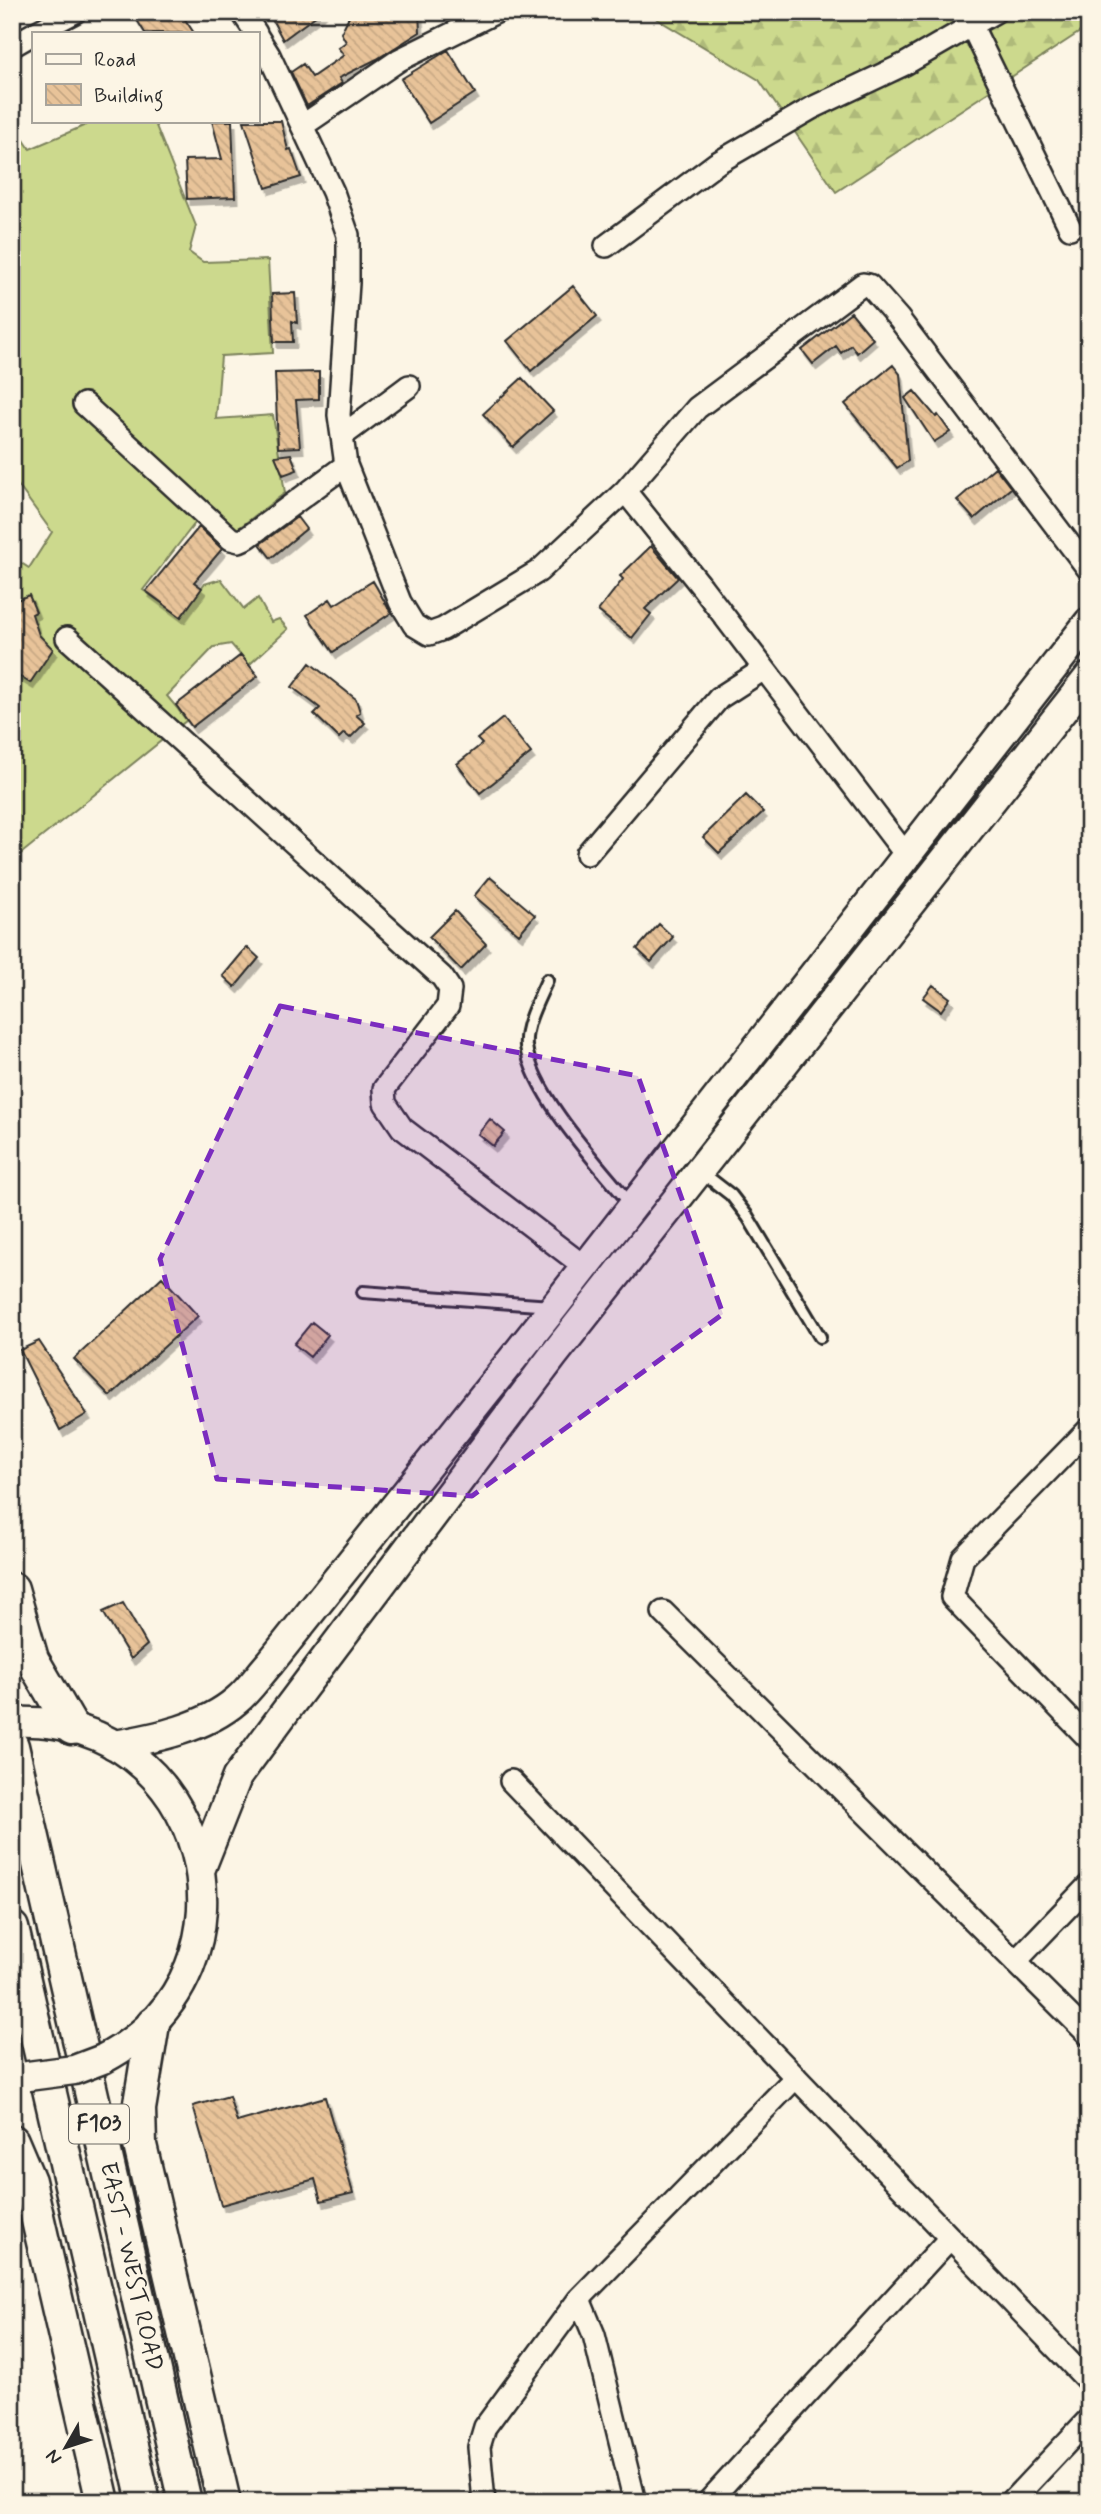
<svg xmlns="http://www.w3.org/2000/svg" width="1101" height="2514" viewBox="0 0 1101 2514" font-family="Mynerve,sans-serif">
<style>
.grass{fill:#ccd98d;stroke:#7c825c;stroke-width:2}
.forest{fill:url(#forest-firs);stroke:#7c825c;stroke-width:2}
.building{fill:url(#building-back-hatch);stroke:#2b2b2b;stroke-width:2;filter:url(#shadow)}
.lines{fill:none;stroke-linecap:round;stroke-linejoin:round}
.lane-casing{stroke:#2b2b2b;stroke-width:16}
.street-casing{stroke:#2b2b2b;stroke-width:26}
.secondary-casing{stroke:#2b2b2b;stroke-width:33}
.primary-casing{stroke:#2b2b2b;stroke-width:37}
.lane{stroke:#fcf5e5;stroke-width:10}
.street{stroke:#fcf5e5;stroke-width:21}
.secondary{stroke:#fcf5e5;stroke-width:28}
.primary{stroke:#fcf5e5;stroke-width:32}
.secondary-bridge-casing{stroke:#2b2b2b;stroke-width:33;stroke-linecap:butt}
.secondary-bridge{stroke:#fcf5e5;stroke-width:28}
.marked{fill:#7b2cbf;fill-opacity:0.2;stroke:#7b2cbf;stroke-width:5;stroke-dasharray:14 9;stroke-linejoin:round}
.labels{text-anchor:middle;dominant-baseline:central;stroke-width:5;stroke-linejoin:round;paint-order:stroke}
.shield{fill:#fcf5e5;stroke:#6a6863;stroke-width:2}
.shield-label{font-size:23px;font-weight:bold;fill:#2b2b2b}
.street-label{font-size:24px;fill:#2b2b2b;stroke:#fcf5e5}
</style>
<defs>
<pattern id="forest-firs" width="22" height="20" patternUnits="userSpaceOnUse" patternTransform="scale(1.75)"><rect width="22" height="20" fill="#ccd98d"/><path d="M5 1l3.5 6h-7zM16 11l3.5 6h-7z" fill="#afba7a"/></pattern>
<pattern id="building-back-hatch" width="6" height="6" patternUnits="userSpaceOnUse" patternTransform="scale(1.75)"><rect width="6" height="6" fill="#e8c399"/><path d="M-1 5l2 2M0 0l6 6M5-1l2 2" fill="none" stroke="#c7a884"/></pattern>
<filter id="shadow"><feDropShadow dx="3.5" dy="6" stdDeviation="0" flood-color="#0004"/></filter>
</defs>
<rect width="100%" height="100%" fill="#fcf5e5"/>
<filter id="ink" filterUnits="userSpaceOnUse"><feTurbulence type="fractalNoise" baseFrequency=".0143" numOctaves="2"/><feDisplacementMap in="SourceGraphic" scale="14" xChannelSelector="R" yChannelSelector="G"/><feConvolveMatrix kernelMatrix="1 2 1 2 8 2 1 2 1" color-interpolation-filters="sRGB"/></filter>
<g filter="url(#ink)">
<path class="grass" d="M95,121H154L196,226L189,252L203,262L268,260L273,353L221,356L216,419L273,415L285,493L227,537L199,518L143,590L181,616L204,584L221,579L244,609L258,598L271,622L279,619L288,629L249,665L231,644L214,647L167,696L187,720L12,861V557L29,568L52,532L12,477V122L30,149Z"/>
<path class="forest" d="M651,12H1089V26L836,192L759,80L657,19Z"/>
<path class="building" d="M132,12H180L194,33H145Z
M268,12H321L283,40Z
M351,12H419L420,32L377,59L339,78L342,83L307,106L291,72L303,64L312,77L344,55L338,48L346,42L341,33Z
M448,50L475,93L429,123L401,79Z
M212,121H232L235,197L187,199L185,160L222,159Z
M244,121H281L288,150L291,149L301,177L266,188Z
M573,286L597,316L531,371L507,341Z
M295,293L297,323L292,321L293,342H274L272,294Z
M851,312L873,339L857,353L851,345L841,353L836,346L813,364L802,350Z
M893,365L900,374L908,461L897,468L845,404Z
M319,372V399L296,400L300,447L278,448L275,373Z
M522,378L553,411L513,447L483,414Z
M914,391L936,417L938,415L950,432L934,442L905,398Z
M291,454L297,470L283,475L275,456Z
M995,467L1011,488L974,519L957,500Z
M297,517L306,529L271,558L260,544Z
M199,527L222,549L194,582L202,588L181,617L146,591Z
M651,546L678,578L645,609L651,614L632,638L598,611L623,579L620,576Z
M373,581L391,613L333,652L307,615L330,599L334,605Z
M29,595L36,612L32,614L39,635L53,649L30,683L12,672V602Z
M241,655L258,676L192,727L176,705Z
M310,663L356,699L360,712L356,715L365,723L350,738L344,733L339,738L314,714L320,708L292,687Z
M503,718L531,753L480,793L457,764L482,744L477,739Z
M746,795L763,812L719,853L703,837Z
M490,877L535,915L519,934L474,896Z
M455,911L486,944L461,970L429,937Z
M659,924L673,937L651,962L637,949Z
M247,947L259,958L235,987L223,976Z
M933,985L950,998L941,1011L923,998Z
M490,1119L505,1132L493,1146L478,1134Z
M162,1277L198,1316L110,1396L74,1359Z
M312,1322L328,1335L310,1357L294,1344Z
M39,1341L87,1414L60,1430L20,1350Z
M123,1603L147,1645L131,1659L103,1612Z
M229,2096L237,2122L325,2097L353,2193L321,2201L315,2179L221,2205L193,2106Z"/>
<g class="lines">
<g class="lane-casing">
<path id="lane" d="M547,980C539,999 524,1025 526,1046C532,1095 601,1168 632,1206
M700,1171L731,1195L748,1217L820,1337
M363,1292L551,1306"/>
</g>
<g class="street-casing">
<path id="street" d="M242,12L256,33
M965,12L1070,228
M35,33L75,12
M257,36L269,55L333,192L348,235V283L339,415L346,465L400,602L414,625L429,634L443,629L539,571L625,491L697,408L863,284L869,285L899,319L1089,570
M12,46L33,34
M302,126L399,60L496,12
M606,246L717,163L812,108L905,64L995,12
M84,404L231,539L239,541L248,537L346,465
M342,436L409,386
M625,491L702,587L906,855
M67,638L442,977L450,989L448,1006L384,1089L385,1103L402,1128L585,1267
M587,854L719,698L764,669
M1089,1429L963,1558L952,1597L1089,1739
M663,1612L1089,2035
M511,1781L1089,2382
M1015,1962L1089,1885
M484,2502L479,2447L485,2427L579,2299
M635,2502L594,2335L579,2299L796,2077
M708,2502L950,2238
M1011,2502L1089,2419"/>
</g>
<g class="secondary-casing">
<path id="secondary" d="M12,1722C208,1711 276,1969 103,2059
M114,1745C156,1738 205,1728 237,1700C249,1690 259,1675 270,1663L554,1307L1089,622
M201,1868L237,1777L285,1712L553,1356L1089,677"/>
</g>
<g class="primary-casing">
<g id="primary">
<path d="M12,1589L32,1659L72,1728"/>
<path id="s1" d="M12,1746L185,2502"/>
<path d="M12,1928L144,2502"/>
<path d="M153,2024L139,2109L140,2145L224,2502"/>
<path d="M12,2141L29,2181L103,2502"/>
</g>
</g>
<use href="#lane" class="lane"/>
<use href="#street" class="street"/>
<use href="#secondary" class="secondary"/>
<use href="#primary" class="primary"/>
<g class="secondary-bridge-casing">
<path id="secondary-bridge" d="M28,2076L74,2070L103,2059"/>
</g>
<use href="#secondary-bridge" class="secondary-bridge"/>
</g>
</g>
<path class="marked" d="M280,1006L638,1076L723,1314L472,1496L217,1479L160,1259Z"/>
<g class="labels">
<rect class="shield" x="69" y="2104.5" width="60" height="39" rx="5"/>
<g class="shield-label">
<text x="99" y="2124">F103</text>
</g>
<g class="street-label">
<text stroke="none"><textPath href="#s1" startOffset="534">EAST - WEST ROAD</textPath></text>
</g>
</g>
<rect width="1101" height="2514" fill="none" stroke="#fcf5e5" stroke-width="42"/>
<rect x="21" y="21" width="1059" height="2472" fill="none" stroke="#2b2b2b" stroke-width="2.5" filter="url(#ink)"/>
<rect x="32" y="32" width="228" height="91" fill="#fcf5e5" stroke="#a8a49b" stroke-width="2"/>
<rect x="46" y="54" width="35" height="10" fill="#fcf5e5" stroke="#a8a49b" stroke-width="2"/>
<text x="94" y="66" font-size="21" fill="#2b2b2b">Road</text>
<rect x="46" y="84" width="35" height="21" fill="url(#building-back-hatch)" stroke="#a8a49b" stroke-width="2"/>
<text x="94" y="102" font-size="21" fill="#2b2b2b">Building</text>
<g transform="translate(66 2447) rotate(231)" stroke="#fcf5e5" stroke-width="5" paint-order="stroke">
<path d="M0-5L12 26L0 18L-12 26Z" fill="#2b2b2b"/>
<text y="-10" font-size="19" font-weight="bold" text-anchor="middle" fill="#2b2b2b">N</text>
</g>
</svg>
